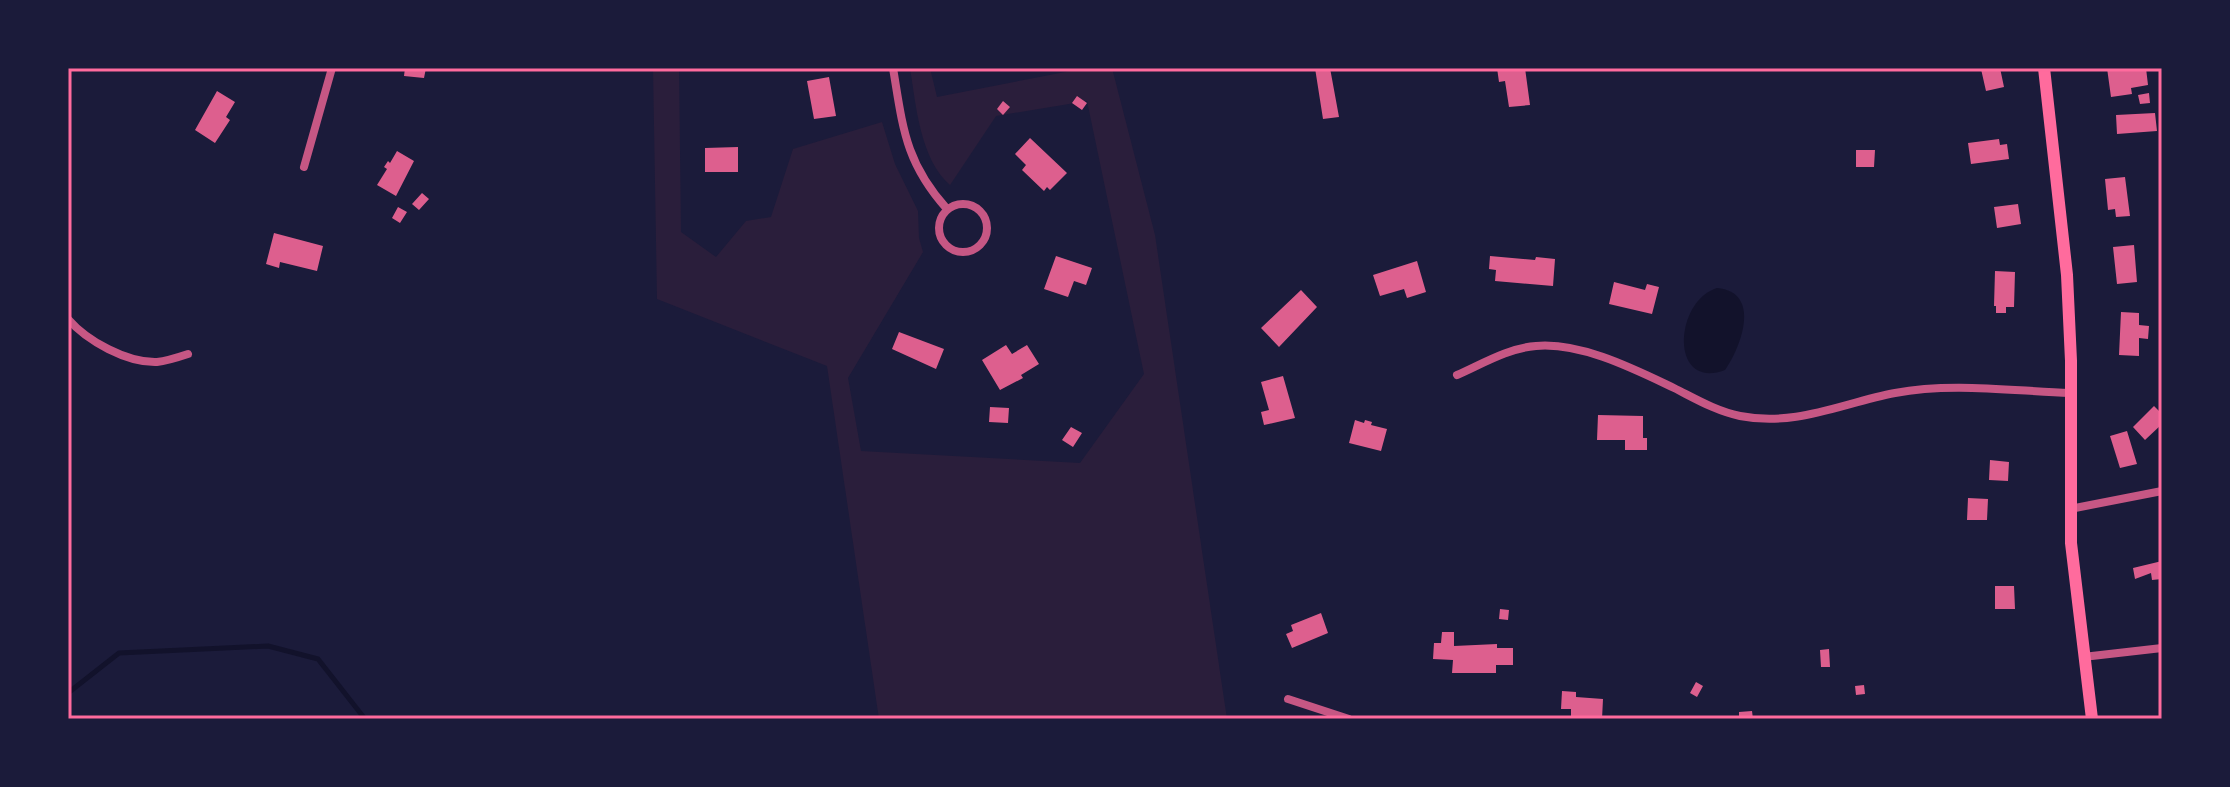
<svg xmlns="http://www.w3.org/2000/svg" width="2230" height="787" viewBox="0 0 2230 787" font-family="Overpass,sans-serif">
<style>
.green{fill:#2a1e3b}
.water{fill:#12122b}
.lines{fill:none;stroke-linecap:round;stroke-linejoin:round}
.stream{stroke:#12122b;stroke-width:5}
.building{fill:#dd5f8e}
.service{stroke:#c65784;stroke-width:4}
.minor{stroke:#c65784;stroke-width:8}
.secondary{stroke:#ff6b9d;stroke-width:12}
.neatline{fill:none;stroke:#ff6b9d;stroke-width:3}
</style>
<rect width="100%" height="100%" fill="#1b1b3a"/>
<path class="green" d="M653,68H679L681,232L716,257L746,221L771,217L793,149L882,122L895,164L918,211L919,238L923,252L848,378L861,451L1080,463L1144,374L1087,101L996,116L950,185C920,159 916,105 910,68H930L937,97L1086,68H1112L1155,235L1227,719H879L827,366L657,299Z"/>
<path class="water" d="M1717,288C1762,292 1741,347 1725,370C1669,391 1674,301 1717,288Z"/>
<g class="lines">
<path class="stream" d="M68,693L119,653L268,646L318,659L365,719"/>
</g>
<path class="building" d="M405,68H426L424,78L404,76Z
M1315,68H1330L1339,117L1323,119Z
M1497,68H1525L1530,105L1509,107L1505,81L1499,82Z
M2000,68L2004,87L1986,91L1981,69Z
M2107,68H2146L2148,85L2131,88L2132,94L2111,97Z
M829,77L836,116L814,119L807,81Z
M217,91L235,102L226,117L230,120L215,143L195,130Z
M2149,93L2150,103L2140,104L2138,95Z
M1077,96L1087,103L1082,110L1072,103Z
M1003,101L1010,107L1003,115L997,109Z
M2155,113L2157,131L2117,134L2116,115Z
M1030,138L1067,173L1050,190L1047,187L1044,191L1022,170L1026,165L1015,154Z
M1999,139L2000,145L2007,144L2009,159L1971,164L1968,143Z
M738,147V172H705V148Z
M1856,150H1875L1874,167H1856Z
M397,151L414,161L396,196L377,185L387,169L384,167L388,161L390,163Z
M2125,177L2130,216L2116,217L2115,209L2108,210L2105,179Z
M422,193L429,199L419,210L412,204Z
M2018,204L2021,224L1997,228L1994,207Z
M398,207L407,212L400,223L392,218Z
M274,233L323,246L317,271L280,262L279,268L266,264Z
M2134,245L2137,282L2117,284L2113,247Z
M1056,256L1092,268L1086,285L1074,281L1068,297L1044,289Z
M1490,256L1535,260L1536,257L1555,259L1553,286L1495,281L1496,270L1489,269Z
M1417,261L1426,292L1407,298L1404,289L1380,296L1373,275Z
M1995,271L2015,272L2014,307H2006V313H1996V306H1994Z
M1614,282L1645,290L1647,284L1659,287L1652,314L1609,304Z
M1301,290L1317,307L1279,347L1261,328Z
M2121,312L2139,313V325L2149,326L2148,339L2139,338V356L2119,355Z
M899,332L944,349L936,369L892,349Z
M1006,345L1012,354L1027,345L1039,364L1021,375L1023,378L1000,390L982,360Z
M1283,376L1295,418L1264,425L1261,412L1269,410L1261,382Z
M2154,406L2162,414V424L2145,440L2133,427Z
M990,407L1009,408L1008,423L989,422Z
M1598,415L1643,416V438H1647V450H1625V440H1597Z
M1355,420L1364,423L1365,420L1372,422L1371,425L1387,429L1381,451L1349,443Z
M1071,427L1082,433L1073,447L1062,440Z
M2127,431L2137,464L2120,468L2110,436Z
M1990,460L2009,462L2008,481L1989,480Z
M1968,498L1988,499L1987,520H1967Z
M2162,561V579L2152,580L2151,573L2135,579L2133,568Z
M1995,586H2014L2015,609H1995Z
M1500,609L1509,610L1508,620L1499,619Z
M1321,613L1328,633L1292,648L1286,634L1293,631L1291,625Z
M1442,632H1454V646L1497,644V648H1513V665H1496V673H1452L1453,660L1433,659L1434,643H1441Z
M1829,649L1830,667H1821L1820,650Z
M1696,682L1703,686L1697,697L1690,693Z
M1864,685L1865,694L1856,695L1855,686Z
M1562,691L1576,692V697L1603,699L1602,719L1571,717V709H1561Z
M1752,711L1753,719H1739V712Z"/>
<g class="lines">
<path class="service" d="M1369,68V69"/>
<path class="minor" d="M893,68C903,128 905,162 947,209
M304,167L332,68
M939 228a24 24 0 1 1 48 0a24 24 0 1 1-48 0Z
M68,319C87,341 127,363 157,362C167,361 179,357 188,354
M1457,375C1482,364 1508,348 1536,346C1581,342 1634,369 1674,388C1696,399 1716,411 1740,416C1796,427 1842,403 1895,393C1951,382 2013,391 2070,393
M2070,509L2162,491
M2083,657L2162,648
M1288,699L1349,719"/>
<path class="secondary" d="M2044,68L2067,275L2071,361V543L2092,719"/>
</g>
<rect width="2230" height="787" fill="none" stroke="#1b1b3a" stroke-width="140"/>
<rect x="70" y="70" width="2090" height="647" class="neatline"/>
</svg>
